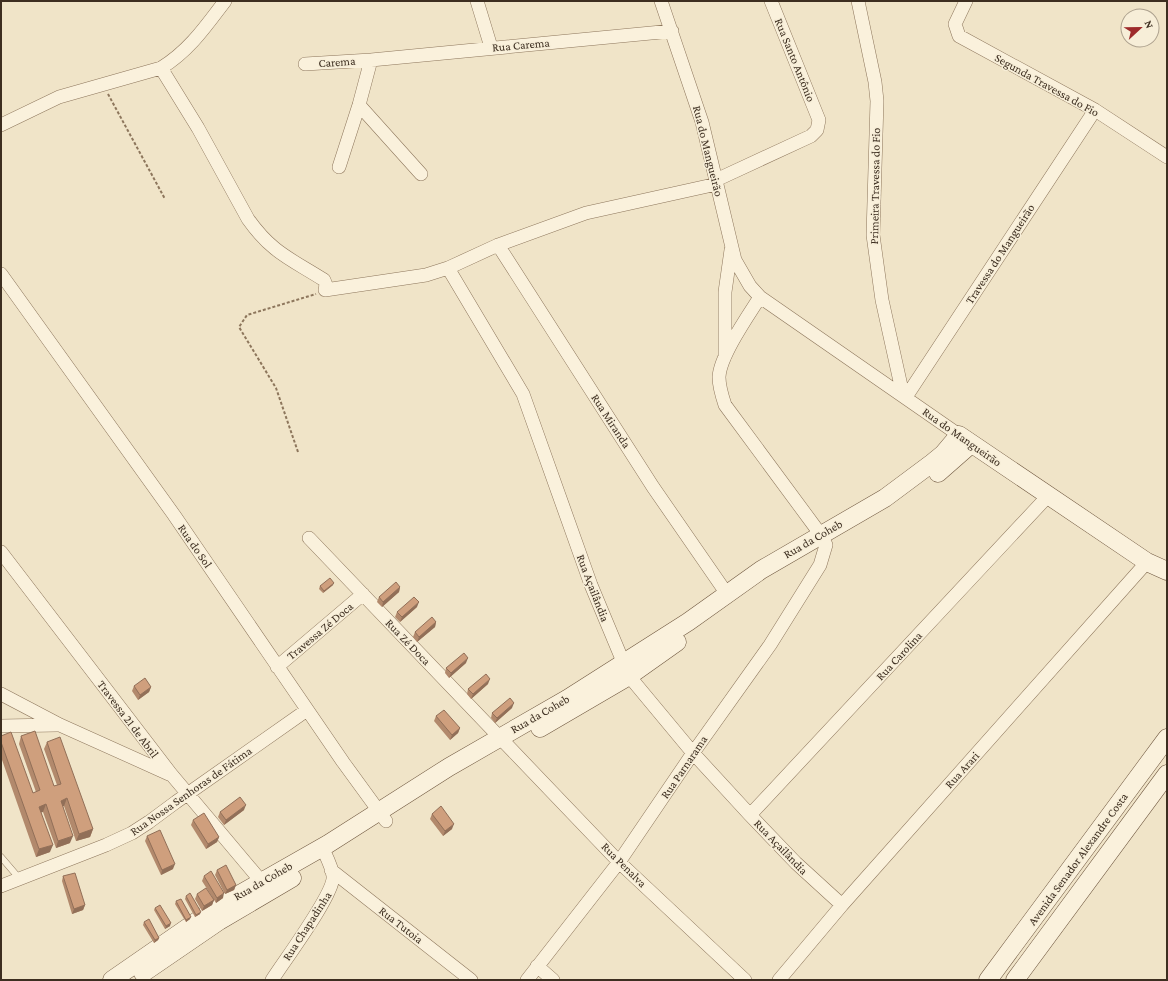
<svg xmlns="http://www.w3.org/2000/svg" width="1168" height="981" viewBox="0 0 1168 981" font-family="'Crimson Pro',serif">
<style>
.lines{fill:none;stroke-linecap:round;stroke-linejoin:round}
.lane-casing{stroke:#8d765c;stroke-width:7}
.street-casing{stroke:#8d765c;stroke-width:14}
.secondary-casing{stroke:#6f573f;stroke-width:19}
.path{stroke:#8d765c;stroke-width:2;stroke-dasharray:3 2;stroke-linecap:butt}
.lane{stroke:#faf1dc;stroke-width:6}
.street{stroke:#faf1dc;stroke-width:13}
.secondary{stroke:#faf1dc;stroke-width:18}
.wall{fill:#b2896c}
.shaded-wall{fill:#916f58}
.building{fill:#cf9f7d;stroke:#916f58}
.labels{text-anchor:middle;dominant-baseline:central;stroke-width:3;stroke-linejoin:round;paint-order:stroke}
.street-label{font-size:12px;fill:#3d2e20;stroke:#f7eed8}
</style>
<rect width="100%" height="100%" fill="#f0e4c8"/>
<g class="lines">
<g class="lane-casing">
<path id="lane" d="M1,857L19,878"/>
</g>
<g class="street-casing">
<path id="street" d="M477,1L491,47
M858,1L875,82L877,101L873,235L882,300L903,395
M966,1L955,24L959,36L1095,110L1167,157
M305,64L371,60L672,31
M161,68L198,128L248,219C272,253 291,259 324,280L326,285L325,290L426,275L448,268
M359,105L421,174
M1,125L59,97L161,68C189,51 206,26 225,1
M339,167L359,105L371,60
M716,180L811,136L817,130L819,120L771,1
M717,184L586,213L498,245L448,268L523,394L591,585L629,676L693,753L750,815L796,863L842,905
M498,245L653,487L727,594
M1,274L174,515L343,762L386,821
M760,297L959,435
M725,356V292L731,250
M906,397L1095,110
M309,538L619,862L745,980
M1,552L171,774L261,881
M277,667L363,594
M1,694L60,725L169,774
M1,726L57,725
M750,815L1048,496
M331,870L471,980
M1,886L106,845L132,833L149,822L176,802L307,710
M537,966L553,980
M272,980C284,961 335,893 333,876C332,867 326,856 322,847
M527,980L619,862L693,753L770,645L820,565L826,545L821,535L725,405C722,396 719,387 719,377C720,356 748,316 760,297L750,286L735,260L702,122L661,1
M779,980L842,905L1147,562"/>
</g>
<g class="secondary-casing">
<path id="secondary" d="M938,473L971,444
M540,728L629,676L677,642
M143,973L219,921L292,878
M112,980L219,906L328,844L449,767L567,699L688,622L761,570L885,498L932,463L943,454L959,435L1147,562L1167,571
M988,980L1167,738
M1015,980L1167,774"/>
</g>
<path class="path" d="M108,94L165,199
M298,452L276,388L239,327L247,315L316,294"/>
<use href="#lane" class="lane"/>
<use href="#street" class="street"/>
<use href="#secondary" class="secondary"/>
</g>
<path class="wall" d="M333,585L323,593L319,589L320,586Z
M400,587L399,592L382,607L377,602L379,597Z
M417,607L400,622L395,617L397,612Z
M436,622L435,627L417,642L413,637L415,632Z
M466,663L449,678L445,673L446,668Z
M488,684L471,699L467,694L468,689Z
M134,686L151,687L149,692L138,700L132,691Z
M512,708L495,723L491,718L492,713Z
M436,716L460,728L458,733L450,740L434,721Z
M1,736L33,793L36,792L19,744L21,736L54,786L57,785L44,749L47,742L93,829L90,837L76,841L64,806H63L70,843L56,848L43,812H41L50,852L36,857L1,757Z
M244,810L224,825L218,817L220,812Z
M432,814L452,829L443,836L430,819Z
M193,820L219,837L217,842L206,849L191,825Z
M147,836L173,869L161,875L145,841Z
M217,870L236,885L234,890L225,894L215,875Z
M63,876L85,905L83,910L72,914L62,881Z
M204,876L223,898L216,903L202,881Z
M197,894L214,900L212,905L202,911L195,899Z
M186,896L200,914L195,917L185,899Z
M176,901L190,919L186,922L175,904Z
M155,908L170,926L165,929L154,910Z
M144,922L159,938L158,940L154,943L143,925Z"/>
<path class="shaded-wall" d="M334,583L333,585L323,593L324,591Z
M400,587L399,592L382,607L383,602Z
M419,602L417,607L400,622L402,617Z
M436,622L435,627L417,642L419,637Z
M468,658L466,663L449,678L451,673Z
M490,679L488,684L471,699L473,694Z
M151,687L149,692L138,700L140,695Z
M514,703L512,708L495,723L497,718Z
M460,728L458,733L450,740L452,735Z
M67,798L64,806L58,808L61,801Z
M46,804L43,812L37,814L39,807Z
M246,805L244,810L224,825L226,820Z
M454,824L452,829L443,836L445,831Z
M93,829L90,837L76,841L79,834Z
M73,836L70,843L56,848L58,841Z
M219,837L217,842L206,849L208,844Z
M53,845L50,852L36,857L39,849Z
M175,864L173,869L161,875L162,870Z
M236,885L234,890L225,894L227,890Z
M224,893L223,898L216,903L217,898Z
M214,900L212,905L202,911L204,906Z
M85,905L83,910L72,914L74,909Z
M201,912L200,914L195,917L196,915Z
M191,917L190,919L186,922V920Z
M171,923L170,926L165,929L166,926Z
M159,938L158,940L154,943L155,940Z"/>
<path class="building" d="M330,578L334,583L324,591L320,586Z
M396,582L400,587L383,602L379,597Z
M414,597L419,602L402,617L397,612Z
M432,617L436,622L419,637L415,632Z
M464,653L468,658L451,673L446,668Z
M486,674L490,679L473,694L468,689Z
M145,678L151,687L140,695L134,686Z
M510,698L514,703L497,718L492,713Z
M444,710L460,728L452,735L436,716Z
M35,731L54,786L61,784L47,742L60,737L93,829L79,834L67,798L61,801L73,836L58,841L46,804L39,807L53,845L39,849L1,742V736L11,732L33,793L40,790L21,736Z
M240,797L246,805L226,820L220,812Z
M441,806L454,824L445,831L432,814Z
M204,813L219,837L208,844L193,820Z
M160,830L175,864L162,870L147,836Z
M226,865L236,885L227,890L217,870Z
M211,871L224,893L217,898L204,876Z
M75,873L85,905L74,909L63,876Z
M206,888L214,900L204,906L197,894Z
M190,893L201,912L196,915L186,896Z
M181,899L191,917L186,920L176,901Z
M160,905L171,923L166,926L155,908Z
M149,919L159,938L155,940L144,922Z"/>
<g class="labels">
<g class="street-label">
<text transform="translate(521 45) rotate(-5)">Rua Carema</text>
<text transform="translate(795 60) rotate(68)">Rua Santo Antônio</text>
<text transform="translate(337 62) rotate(-4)">Carema</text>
<text transform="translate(1047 85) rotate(29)">Segunda Travessa do Fio</text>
<text transform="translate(708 151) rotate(76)">Rua do Mangueirão</text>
<text transform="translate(875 186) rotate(-89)">Primeira Travessa do Fio</text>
<text transform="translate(1000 254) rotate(-57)">Travessa do Mangueirão</text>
<text transform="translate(611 421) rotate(57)">Rua Miranda</text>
<text transform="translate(962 437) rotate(35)">Rua do Mangueirão</text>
<text transform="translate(813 539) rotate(-30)">Rua da Coheb</text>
<text transform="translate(195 546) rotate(55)">Rua do Sol</text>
<text transform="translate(593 588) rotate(69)">Rua Açailândia</text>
<text transform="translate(320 631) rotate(-40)">Travessa Zé Doca</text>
<text transform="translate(408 642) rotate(46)">Rua Zé Doca</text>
<text transform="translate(899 656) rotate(-47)">Rua Carolina</text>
<text transform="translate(540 714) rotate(-30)">Rua da Coheb</text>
<text transform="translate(128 719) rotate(53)">Travessa 21 de Abril</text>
<text transform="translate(684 767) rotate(-56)">Rua Parnarama</text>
<text transform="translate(962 770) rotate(-48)">Rua Arari</text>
<text transform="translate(191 791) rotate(-35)">Rua Nossa Senhoras de Fátima</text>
<text transform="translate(781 847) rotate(46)">Rua Açailândia</text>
<text transform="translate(1078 859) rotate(-54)">Avenida Senador Alexandre Costa</text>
<text transform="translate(624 865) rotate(45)">Rua Penalva</text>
<text transform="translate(263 881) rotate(-30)">Rua da Coheb</text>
<text transform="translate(401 925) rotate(38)">Rua Tutoia</text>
<text transform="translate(307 926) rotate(-57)">Rua Chapadinha</text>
</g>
</g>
<rect width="1168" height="981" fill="none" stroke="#3d2e20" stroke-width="4"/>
<g transform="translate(1140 28) rotate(68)"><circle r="19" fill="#f7eed8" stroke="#ada18e"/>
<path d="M0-3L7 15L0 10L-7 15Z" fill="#9e2a2b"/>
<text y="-6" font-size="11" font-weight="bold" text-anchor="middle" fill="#3d2e20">N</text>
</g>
</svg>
